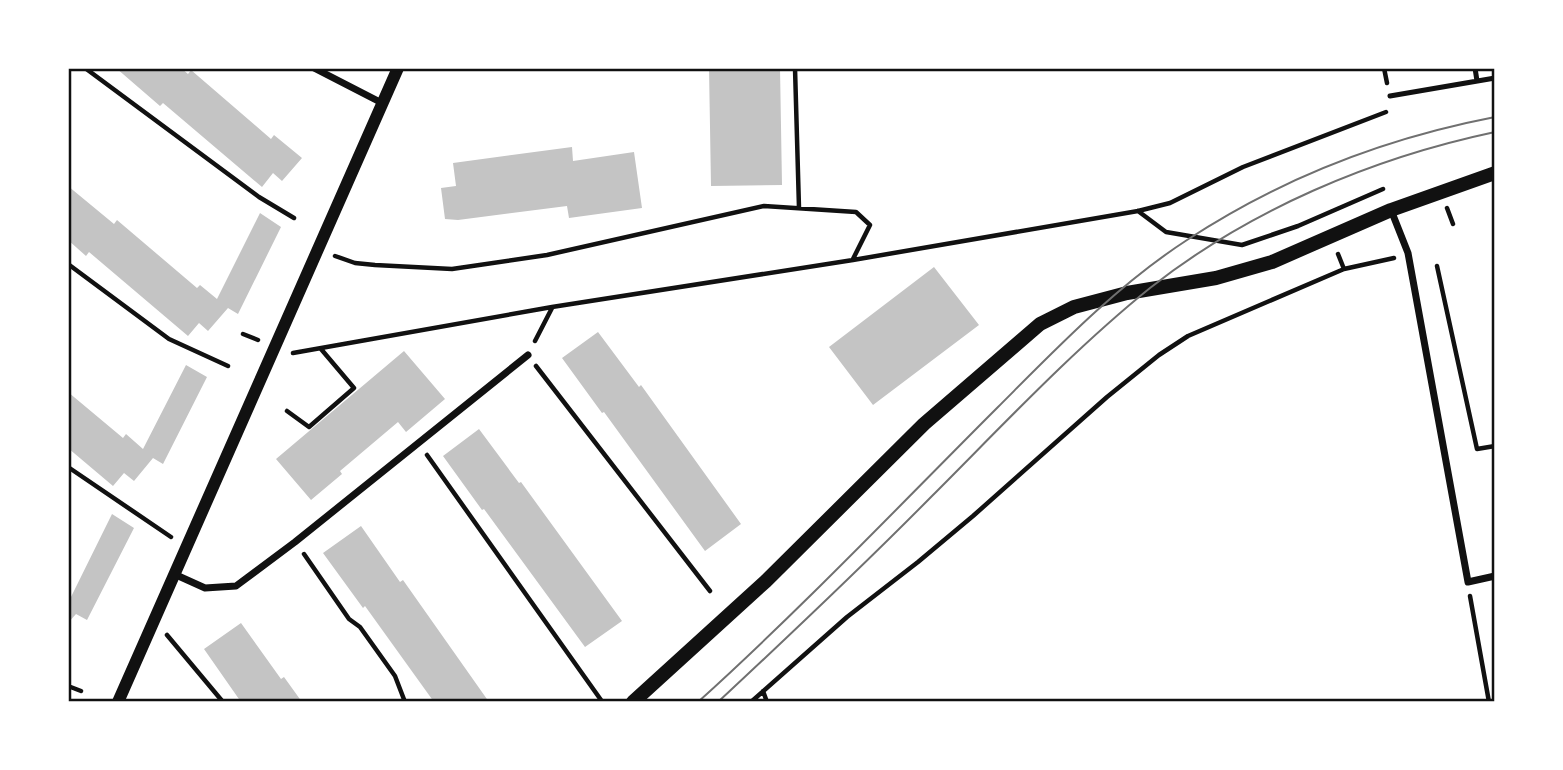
<svg xmlns="http://www.w3.org/2000/svg" width="1563" height="770" viewBox="0 0 1563 770" font-family="Barlow,sans-serif">
<style>
.building{fill:#c4c4c4}
.lines{fill:none;stroke-linecap:round;stroke-linejoin:round}
.path{stroke:#111;stroke-width:4.5}
.service{stroke:#111;stroke-width:5}
.minor{stroke:#111;stroke-width:7}
.tertiary{stroke:#111;stroke-width:12}
.secondary{stroke:#111;stroke-width:14}
.tram{stroke:#707070;stroke-width:2}
.neatline{fill:none;stroke:#111;stroke-width:2.5}
</style>
<rect width="100%" height="100%" fill="#fff"/>
<path class="building" d="M116,68H181L188,74L191,70L271,139L274,135L302,158L282,181L273,173L262,187L163,103L160,106Z
M709,68H780L782,185L711,186Z
M572,147L573,161L634,152L642,208L569,218L567,206L458,220L445,219L441,188L456,186L453,163Z
M68,186L114,224L117,220L197,288L200,285L217,299L260,213L281,227L238,314L228,308L208,331L199,323L188,336L89,252L86,256L68,240Z
M934,267L979,325L873,405L829,347Z
M598,332L639,387L641,385L741,524L705,551L604,412L602,413L562,358Z
M404,351L445,399L406,432L398,422L340,471L342,474L311,500L276,459Z
M186,365L207,377L163,464L153,458L134,481L124,473L113,486L68,448V392L123,438L126,434L143,449Z
M479,429L519,483L521,482L622,621L585,647L484,509L482,510L443,456Z
M112,514L134,528L87,620L76,614L68,623V598L70,599Z
M361,526L400,582L403,580L489,702H434L365,606L363,608L323,553Z
M241,623L281,679L284,677L302,702H241L204,649Z"/>
<g class="lines">
<path class="path" d="M85,68L259,197L294,218
M795,68L799,208
M1384,68L1387,83
M1447,208L1453,224
M1138,211L1166,232L1242,245L1298,226L1383,189
M1338,254L1344,269
M335,256L355,263L375,265L452,269L547,255L764,206L856,212L870,225L853,259
M68,264L169,339L228,366
M1437,266L1477,449L1495,446
M243,334L258,340
M535,341L552,308
M293,353L552,307L853,260L1138,211L1170,203L1243,167L1386,112
M536,366L710,591
M287,411L309,427L354,388L321,349
M427,455L601,700
M68,467L171,537
M304,554L349,619L360,627L395,676L405,702
M1470,596L1489,702
M167,635L223,702
M68,686L81,691
M763,691L767,702
M751,702L847,617L918,562L973,516L1107,397L1159,355L1188,336L1344,269L1394,258"/>
<path class="service" d="M1475,68L1477,81
M1390,96L1495,78"/>
<path class="minor" d="M314,68L382,103
M1391,210L1408,253L1468,582L1495,576
M174,574L205,588L236,586L295,542L528,355"/>
<path class="tertiary" d="M118,702L398,68"/>
<path class="secondary" d="M633,702L766,581L924,424L1040,324L1074,307L1127,293L1216,278L1272,262L1391,210L1495,173"/>
<path class="tram" d="M698,702C802,608 898,507 997,408C1056,349 1116,286 1187,240C1280,179 1386,138 1495,117
M718,702C791,634 862,567 932,496C1003,425 1072,351 1150,288C1249,210 1372,158 1495,132"/>
</g>
<rect width="1563" height="770" fill="none" stroke="#ffffff" stroke-width="140"/>
<rect x="70" y="70" width="1423" height="630" class="neatline"/>
</svg>
